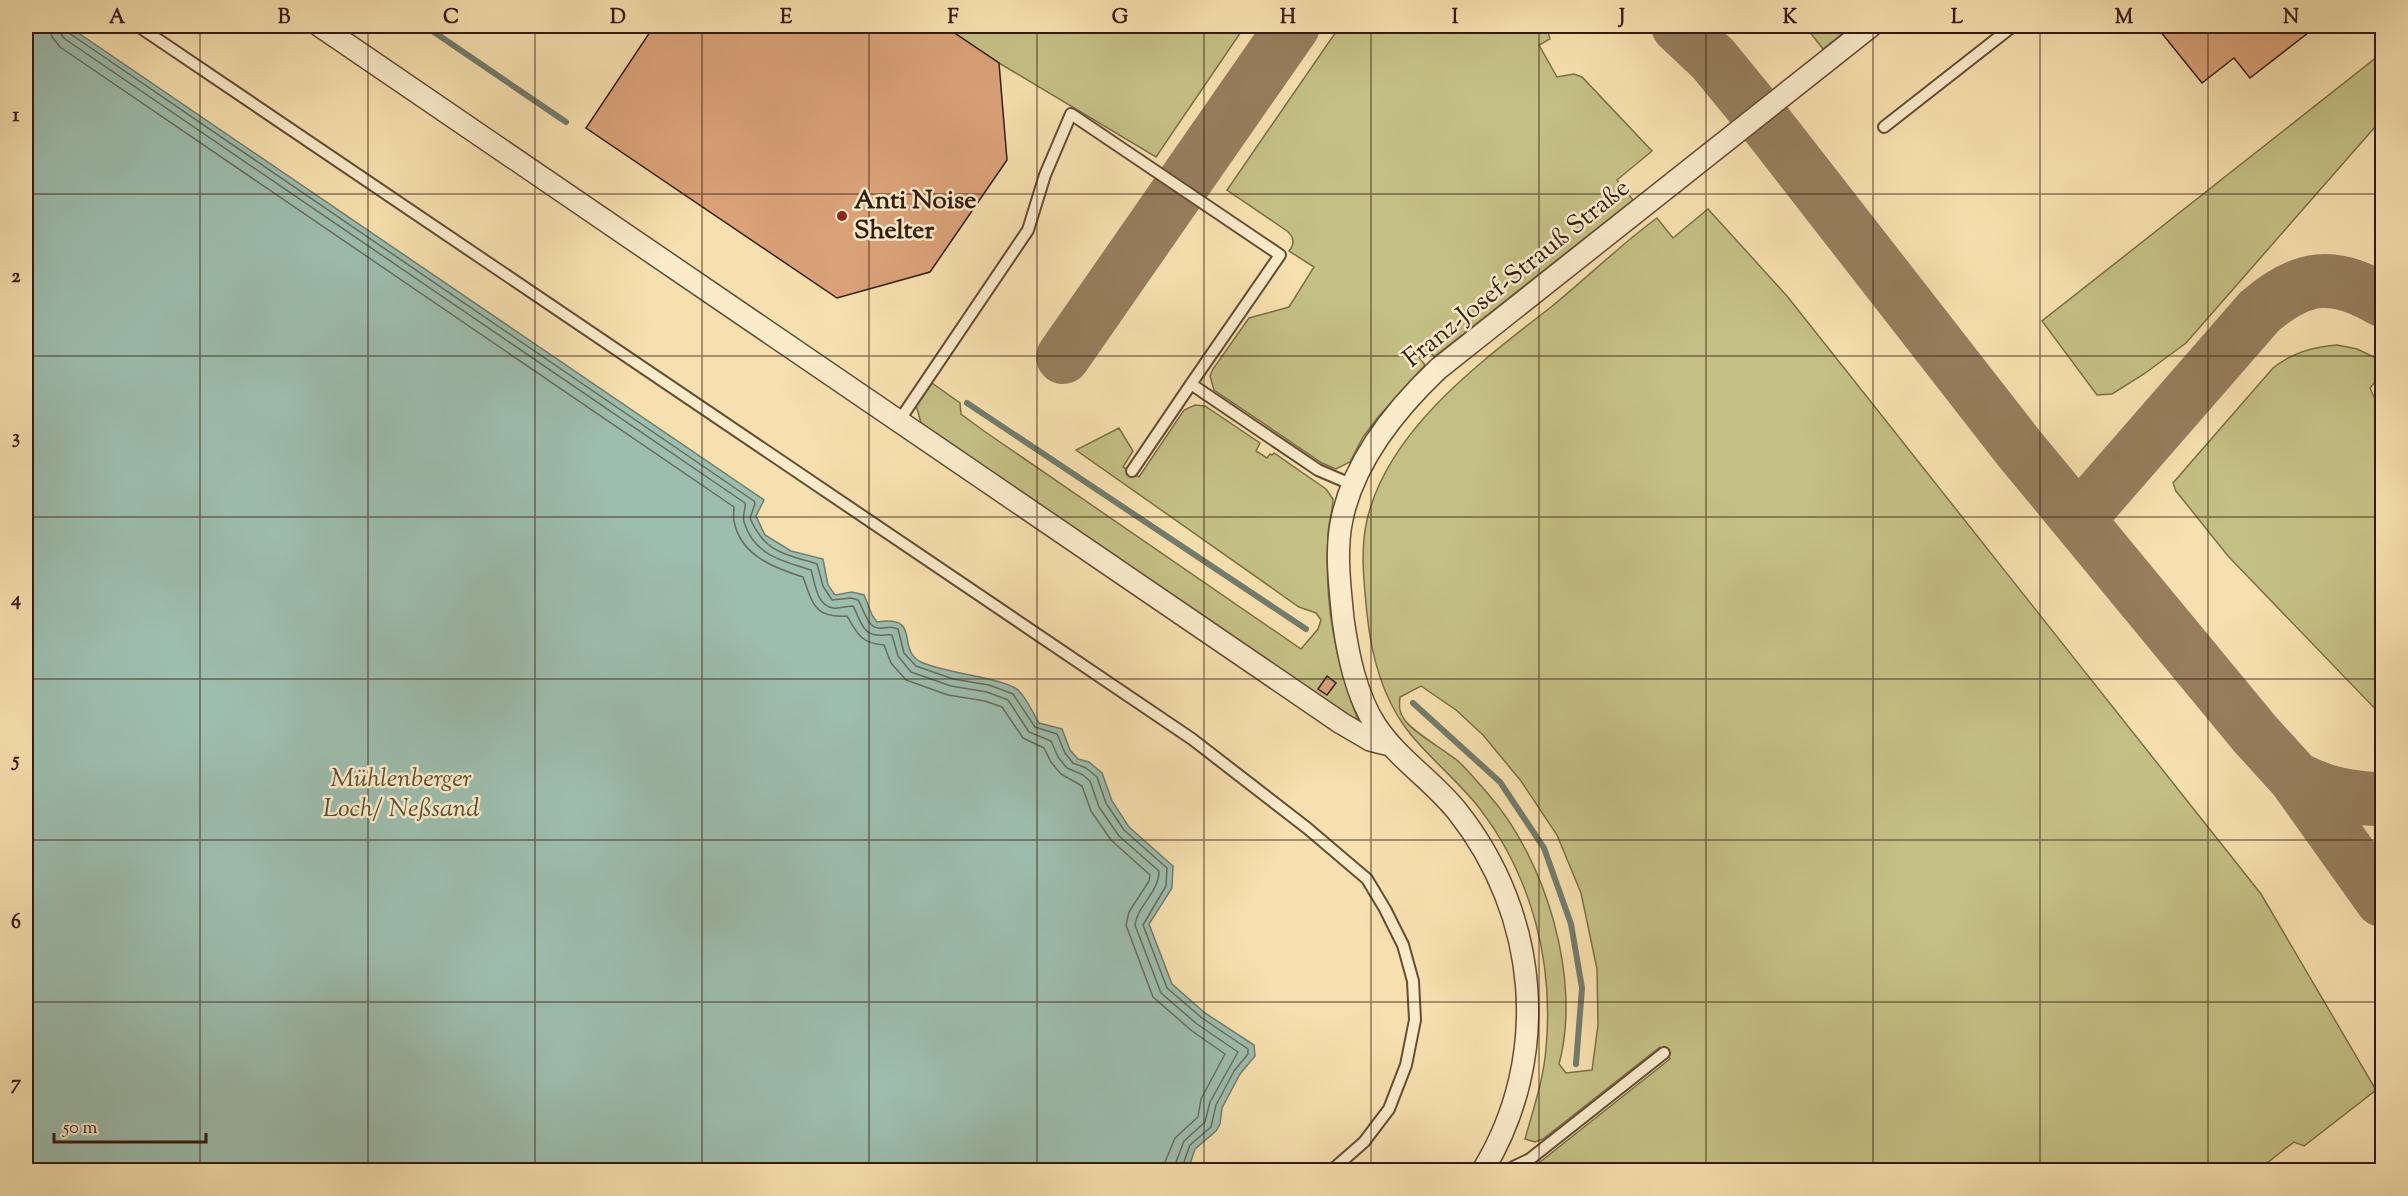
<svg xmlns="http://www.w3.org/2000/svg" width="2408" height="1196" viewBox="0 0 2408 1196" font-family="'Sorts Mill Goudy',serif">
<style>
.green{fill:#c4c085;stroke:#7c6e48;stroke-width:1.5;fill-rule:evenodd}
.water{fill:#9dbdae;stroke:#737c6d;stroke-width:1.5}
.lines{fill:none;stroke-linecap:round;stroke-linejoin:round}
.shore{stroke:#686c5c;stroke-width:1.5}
.stream{stroke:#737c6d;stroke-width:6}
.taxiway{stroke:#967e5d;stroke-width:54}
.building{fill:#dba279;stroke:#341b0b;stroke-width:1.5}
.lane-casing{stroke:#654c34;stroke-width:14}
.street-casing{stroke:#654c34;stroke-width:24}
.lane{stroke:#faebcb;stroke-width:10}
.street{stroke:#faebcb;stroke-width:21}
.grid{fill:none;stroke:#341b0b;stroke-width:1.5;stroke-opacity:0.55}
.poi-dot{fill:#8f2418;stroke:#faebcb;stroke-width:2}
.labels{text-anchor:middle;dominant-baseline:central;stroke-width:5;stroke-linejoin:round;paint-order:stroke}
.poi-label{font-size:26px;font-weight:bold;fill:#341b0b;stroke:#faebcb;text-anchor:start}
.street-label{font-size:26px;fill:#341b0b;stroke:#faebcb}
.park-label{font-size:26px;font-style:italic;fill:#5f4d30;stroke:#faebcb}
.neatline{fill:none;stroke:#341b0b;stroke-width:2}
.grid-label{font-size:20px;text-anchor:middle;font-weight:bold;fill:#341b0b}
</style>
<rect width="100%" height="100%" fill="#f7e0af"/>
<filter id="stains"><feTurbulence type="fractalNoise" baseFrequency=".00333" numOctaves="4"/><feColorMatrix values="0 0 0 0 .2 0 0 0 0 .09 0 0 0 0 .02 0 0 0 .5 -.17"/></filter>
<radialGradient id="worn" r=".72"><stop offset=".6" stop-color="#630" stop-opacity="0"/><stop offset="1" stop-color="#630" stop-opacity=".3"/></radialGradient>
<path class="green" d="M944,26H1245L1156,157L999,63Z
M1340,26H1546L1550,39L1539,45L1557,77L1574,74L1582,77L1652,151L1617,180L1633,200L1434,357L1429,350L1419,357L1425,365L1379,416L1363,437L1350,462L1336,469L1322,463L1214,390L1210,376L1213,369L1249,318L1289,307L1314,267L1289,251C1295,244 1294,237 1287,231L1227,190Z
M1805,26H1852L1823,49Z
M2382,53V119L2186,343L2144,374L2112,394L2097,395L2042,321Z
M1708,209L1787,296L2261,894L2376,1090L2304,1146L2294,1142L2258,1170H1530L1670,1059L1660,1047L1543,1139L1535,1142L1525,1139C1533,1110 1544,1078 1546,1048C1554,963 1532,877 1480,809C1458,780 1427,757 1405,727C1382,695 1371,653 1367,614C1364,583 1360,550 1367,520C1388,429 1482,361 1551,307C1587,278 1620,245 1657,218L1673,238ZM1421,686L1456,710L1483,735L1521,781L1557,835L1581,893L1597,969L1598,1025L1592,1070L1566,1073L1559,1064C1582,980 1546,860 1489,795C1479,784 1469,771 1458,761C1445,750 1412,732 1404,719C1399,712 1399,706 1400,697Z
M2337,345L2357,349L2382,361V374L2370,388L2382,415V716L2228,556L2176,491L2173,483L2273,368C2292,353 2312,347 2337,345Z
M932,383L960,403L961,414L984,431L1301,649L1318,629L1321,620L1316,613L1299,607L1076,450L1119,428L1133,451L1123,467L1139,477L1184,410L1195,405L1205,406L1260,443L1256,451L1267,458L1270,454L1272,455L1274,453L1326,489L1333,499C1333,512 1328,523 1328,536C1324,603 1335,661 1359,723L921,423L916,405Z"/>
<path class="water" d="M26,26H68L764,500L756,516L765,535L791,551L823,559L828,585L835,595L852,592L864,595L872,615L877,622C923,615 895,649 921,662C942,673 1008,678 1019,691C1027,699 1033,713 1039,723L1062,729L1070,750L1078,759L1089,762L1102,773L1112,801L1129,827L1173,866L1172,888L1149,924L1172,984L1205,1013L1254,1045L1255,1056L1240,1074L1222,1108L1220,1124L1216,1131L1195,1149L1189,1167L1183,1170H26Z"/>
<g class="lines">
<path class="shore" d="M49,26L52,37L60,47L734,507C734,511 733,516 734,521C740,555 774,568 803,577C813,605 815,618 847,616C858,635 861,643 884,645L891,663L906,680L948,695L985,701L1002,707L1023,738L1044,748L1051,762L1061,774L1082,786L1091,811L1111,840L1150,875L1149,881L1129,912L1126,925L1153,997L1192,1031L1225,1054L1201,1099L1198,1117L1175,1138L1165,1162L1164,1170
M58,26L60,33L65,39L745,503C746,509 742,515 744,522C754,555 782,561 811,570C815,582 816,605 833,608C839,609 847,606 853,606C859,616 862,635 877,635C882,636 887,634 892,635L898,656L911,672L951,686L987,692L1008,700L1029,732L1051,741L1058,757L1067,768L1083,775L1090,781L1099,807L1119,836L1159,871C1159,893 1138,904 1135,925L1161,993L1197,1024L1238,1052L1210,1102L1205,1122L1184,1141L1173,1170
M66,26L69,33L754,501L755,504L750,518C765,553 785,554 817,564L823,586L832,600L851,598L858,600C863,607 867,627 878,628C886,629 889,625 898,629L904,653L916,666L953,679L989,685L1013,694L1035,727L1057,734L1065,753L1073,763L1086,768L1097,777L1106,803L1124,830L1167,868L1166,886L1143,925L1167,988L1202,1018L1248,1049V1054L1234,1071L1216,1105L1211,1127L1190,1145L1181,1170"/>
<path class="stream" d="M425,26L566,122
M967,403L1306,629
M1413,703L1500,782L1544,848L1571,924L1582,988L1576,1064"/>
<path class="taxiway" d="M1678,26L1713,59L1768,126L2018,447L2255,734L2295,778L2382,900
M1063,357L1293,26
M2078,520L2259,312C2302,275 2333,271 2382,300
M2295,778C2324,793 2350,799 2382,799"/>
</g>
<path class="building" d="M654,26H944L999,63L1007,160L930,272L837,298L586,128Z
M2156,26H2317L2250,78L2234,58L2202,83Z
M1327,676L1336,683L1327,695L1318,689Z"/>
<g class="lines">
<g class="lane-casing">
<path id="lane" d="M138,26L1192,739L1307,828L1367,879L1385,909L1403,945L1413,981L1415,1020L1406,1065L1389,1109L1364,1142L1332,1170
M1884,127L2013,26
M899,421L1028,230L1045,175L1071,114L1280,255L1191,384L1318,470L1353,485
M1132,471L1191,384
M1485,1170H1507L1530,1159L1664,1053"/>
</g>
<g class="street-casing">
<path id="street" d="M320,26L1341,723L1370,740L1390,745
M1483,1170C1552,1057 1539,914 1457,811C1432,780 1398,759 1376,726C1356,695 1348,655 1343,619C1340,587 1335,551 1342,519C1354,461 1396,409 1438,369L1871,26"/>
</g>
<use href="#lane" class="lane"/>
<use href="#street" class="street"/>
</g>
<path class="grid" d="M200,26V1170M368,26V1170M535,26V1170M702,26V1170M869,26V1170M1037,26V1170M1204,26V1170M1371,26V1170M1539,26V1170M1706,26V1170M1873,26V1170M2040,26V1170M2208,26V1170M26,194H2382M26,356H2382M26,517H2382M26,679H2382M26,840H2382M26,1002H2382"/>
<circle class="poi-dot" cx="842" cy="216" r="6"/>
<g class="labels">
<g class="poi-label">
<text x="854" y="201">Anti Noise<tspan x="854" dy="30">Shelter</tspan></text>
</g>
<g class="street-label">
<text transform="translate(1517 274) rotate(-39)">Franz-Josef-Strauß Straße</text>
</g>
<g class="park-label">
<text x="401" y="779">Mühlenberger<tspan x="401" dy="30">Loch/ Neßsand</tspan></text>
</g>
</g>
<rect width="2408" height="1196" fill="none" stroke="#f7e0af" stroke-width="66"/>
<path d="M54 1133v9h152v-9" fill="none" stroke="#341b0b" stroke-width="3"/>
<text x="63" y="1133" font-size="18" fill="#341b0b" stroke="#faebcb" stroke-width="4.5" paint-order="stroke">50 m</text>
<rect x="33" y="33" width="2342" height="1130" class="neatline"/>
<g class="grid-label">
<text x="117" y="23">A</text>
<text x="284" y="23">B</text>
<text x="451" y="23">C</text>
<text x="618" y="23">D</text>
<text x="786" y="23">E</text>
<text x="953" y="23">F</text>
<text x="1120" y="23">G</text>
<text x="1288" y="23">H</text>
<text x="1455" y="23">I</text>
<text x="1622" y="23">J</text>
<text x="1790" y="23">K</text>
<text x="1957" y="23">L</text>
<text x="2124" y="23">M</text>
<text x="2291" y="23">N</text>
<text x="16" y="121">1</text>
<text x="16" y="282">2</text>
<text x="16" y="443">3</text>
<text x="16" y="605">4</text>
<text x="16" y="766">5</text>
<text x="16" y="928">6</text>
<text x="16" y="1089">7</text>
</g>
<rect width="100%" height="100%" filter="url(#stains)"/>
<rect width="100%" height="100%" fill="url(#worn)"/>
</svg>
